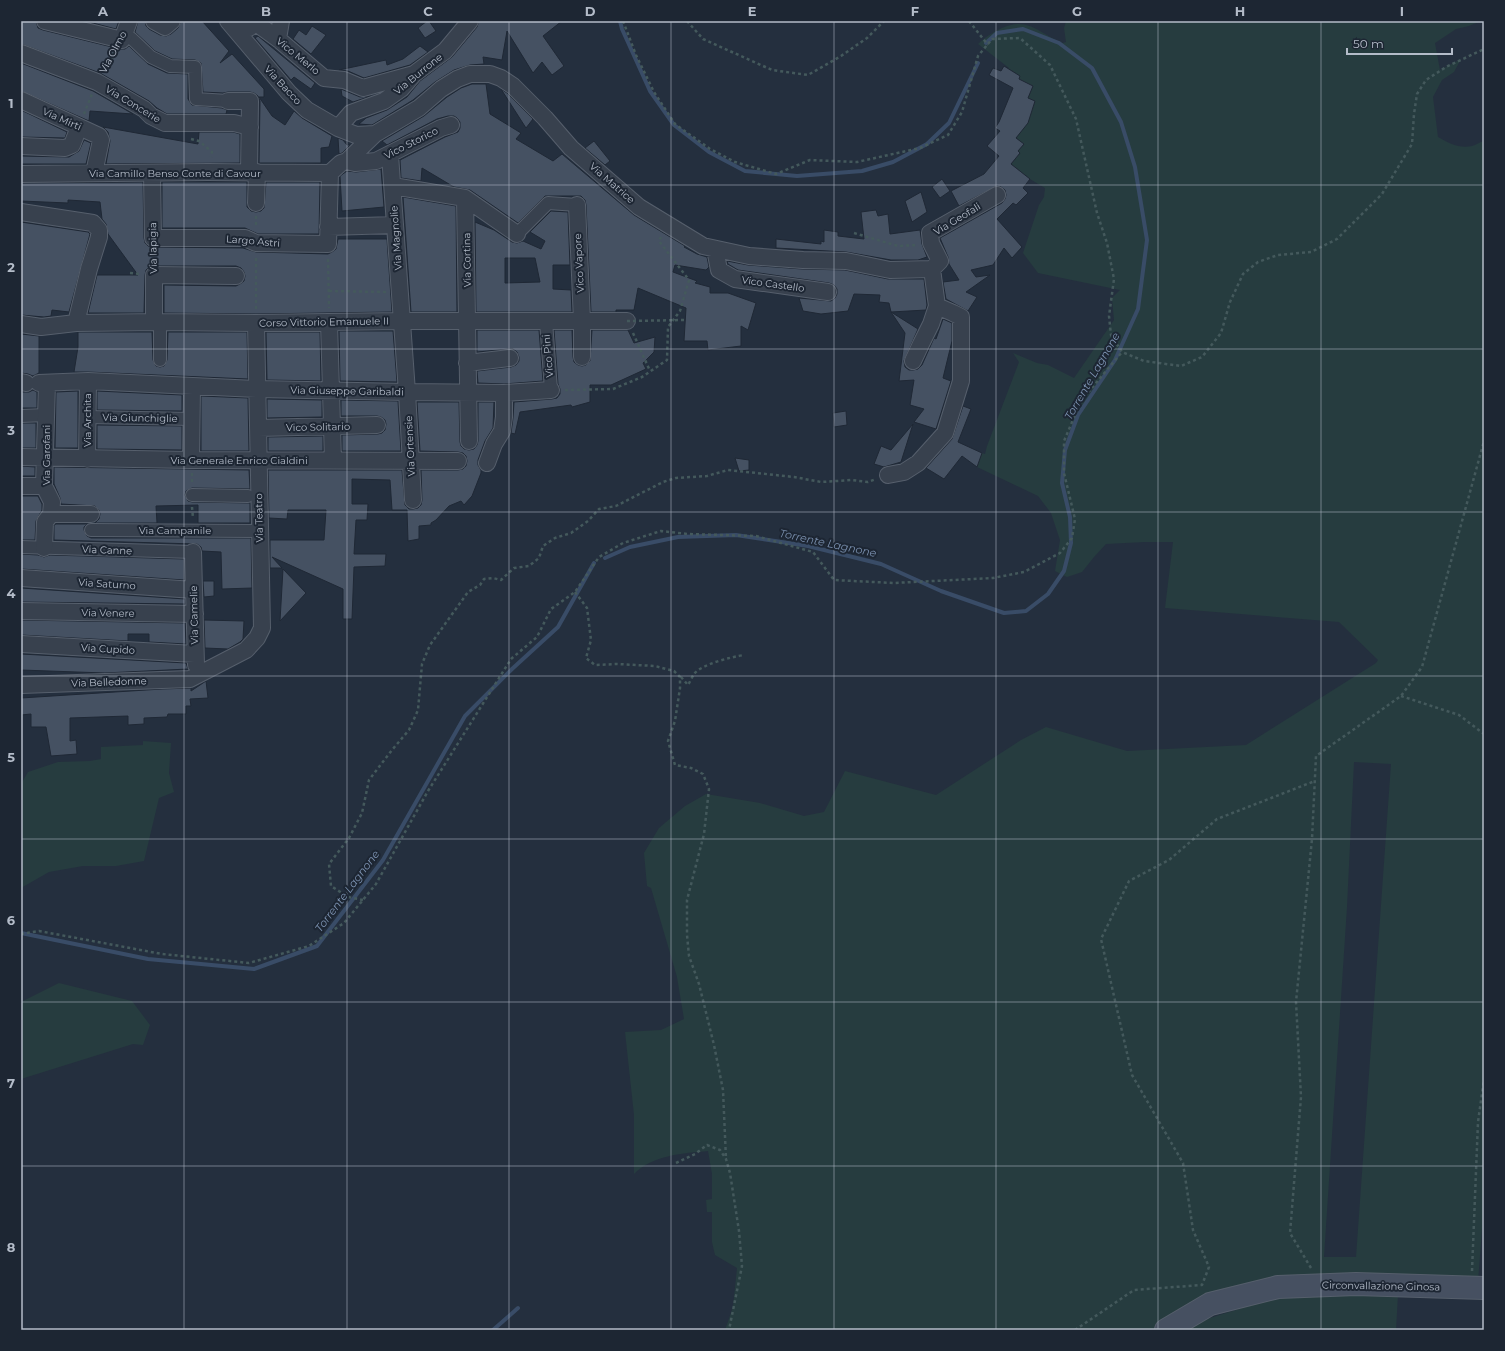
<svg xmlns="http://www.w3.org/2000/svg" width="1505" height="1351" viewBox="0 0 1505 1351" font-family="Montserrat,sans-serif">
<style>
.green{fill:#263c3f;fill-rule:evenodd}
.lines{fill:none;stroke-linecap:round;stroke-linejoin:round}
.stream{stroke:#394c67;stroke-width:4}
.building{fill:#455162;stroke:#1f2835;fill-rule:evenodd}
.pedestrian-casing{stroke:#565f6c;stroke-width:14}
.minor-casing{stroke:#565f6c;stroke-width:18}
.secondary-casing{stroke:#565f6c;stroke-width:24}
.path{stroke:#44595c;stroke-width:2.5;stroke-dasharray:3 3;stroke-linecap:butt}
.pedestrian{stroke:#38414e;stroke-width:12}
.minor{stroke:#38414e;stroke-width:16}
.secondary{stroke:#465061;stroke-width:22}
.path-bridge{stroke:#44595c;stroke-width:2.5;stroke-dasharray:3 3;stroke-linecap:butt}
.grid{fill:none;stroke:#b4bcc9;stroke-width:1;stroke-opacity:0.55}
.labels{text-anchor:middle;dominant-baseline:central;stroke-width:4;stroke-linejoin:round;paint-order:stroke}
.street-label{font-size:10px;fill:#b4bcc9;stroke:#1d2633}
.water-label{font-size:11px;font-style:italic;fill:#7c92b1;stroke:#1d2633}
.neatline{fill:none;stroke:#b4bcc9;stroke-width:1.5}
.grid-label{font-size:13px;text-anchor:middle;font-weight:bold;fill:#b4bcc9}
</style>
<rect width="100%" height="100%" fill="#242f3e"/>
<path class="green" d="M1066,21H1481L1469,26L1456,29L1435,43L1440,70L1461,59L1454,72L1442,80L1433,97L1438,137C1448,143 1460,149 1472,146C1476,145 1480,142 1484,141V1203L1478,1282L1341,1278L1159,1327L1154,1330H725L733,1307L737,1268L715,1255L712,1242V1212H707L706,1200L712,1199V1174L708,1151C684,1153 652,1155 634,1174V1115L625,1032L661,1030L684,1019L677,977L651,888L647,886L644,853L659,828L685,806L706,794L760,803L804,816L824,812L845,771L936,795L1021,740L1046,727L1127,751L1246,745L1376,663L1378,660L1339,622L1165,608L1173,542H1145L1106,544L1094,557L1082,572L1067,577L1055,571L1060,540L1051,513L1038,496L977,467L982,453L985,454L987,446L1019,362L1013,353L1037,363L1048,365L1074,378L1114,320L1112,298L1120,290L1038,273L1023,253L1039,205L1044,197L1045,188L1030,179L1011,164L1020,153L1018,151L1024,144L1016,138L1025,126L1035,102L1028,98L1033,86L1019,79L1008,69L1009,68L978,44C985,37 993,32 1002,28C1029,16 1039,34 1063,43L1066,42L1064,28ZM1354,762L1391,764L1356,1257H1324L1347,907Z
M143,741L171,743L169,773L174,792L159,798L144,861L116,866H83L49,872L21,888V784L28,772L58,762L90,761L101,759V747L143,745Z
M59,983L132,1001L150,1025L143,1045L133,1044L21,1079V1002Z
M1398,1295L1396,1330H1184L1194,1323L1281,1296Z"/>
<g class="lines">
<path class="stream" d="M620,21L622,29L650,91L674,125L709,152L745,171L776,174L797,176L862,171L893,162L927,144L949,123L978,63
M605,558L630,547L678,537L736,535L808,546L881,564L941,591L1004,613L1026,611L1048,594L1064,571L1071,543L1070,517L1062,483L1065,450L1078,415L1115,360L1138,309L1147,240L1135,167L1121,122L1092,68L1059,43L1023,29L997,33L986,43
M21,933L148,959L254,969L317,946L383,860L465,716L512,669L558,627L594,563
M493,1330L518,1308"/>
</g>
<path class="building" d="M21,21H36L38,28L43,30L120,49H125L129,46L148,64L167,73L188,74V99L192,105L222,108L227,110L226,114H167L157,108L149,101L100,73L21,44Z
M85,21H119L116,29Z
M138,21H145L146,26L149,29L160,35L166,36L171,34L178,28L181,21H202L229,51L220,63L232,54L264,89V97H259L272,116L285,125L294,111L302,118L332,136L329,147L321,148V163H259L260,101L258,96L254,93L250,92H228L223,93L203,92L201,63L195,60L172,59L155,51L135,32Z
M427,21H429L436,31L425,38L418,28Z
M479,21H562L543,36L564,66L552,75L542,62L533,73L507,31L502,60L483,57L484,64L470,65L454,70L435,82L413,100L372,125L359,124L366,118L387,110L407,97L420,81L452,57L477,27Z
M312,26L326,35L311,54L293,39L299,30L306,35Z
M258,36L315,83L311,89L294,77L291,80L255,38Z
M420,46L428,52L410,65L364,78L348,71L339,70L386,60L387,65L403,59Z
M21,63L93,91L133,114L90,111L89,121L21,91Z
M1004,66L1020,76L1019,79L1033,86L1028,98L1035,101L1028,123L1016,138L1024,144L1018,151L1020,153L1011,164L1030,179L1023,188L1028,193L1016,205L1013,203L997,219L1022,247L1012,258L1004,248L993,265L971,270L976,277L990,275L966,292L977,297L968,311L946,299L943,282L959,280L949,264L948,257L940,238L1002,203L1005,199L1006,195L1005,190L1001,187L997,186L959,206L951,191L984,174L999,156L987,146L1000,131L995,128L999,122L1013,88L989,75L993,68L1001,71Z
M472,84H486L490,114L521,133L516,139L553,161L562,154L634,215L685,246L684,247L697,254L707,257L709,267L706,270L675,265L673,272L697,281L695,283L710,287V293H728L756,303L748,330L741,326V346L708,350L707,341H684L686,308L638,288L634,310H616V312H591L586,205L585,200L581,196H545L518,223L470,190L454,187L422,168L421,181L401,178L400,160L445,137L458,132L460,128V122L457,118L454,116H448L437,119L387,145L382,141L424,116L447,97L461,88Z
M341,89L360,97L371,96L353,102L342,96Z
M501,89L507,93L533,119L526,128Z
M21,110L67,132L65,138L21,137Z
M103,127L198,144L199,132H233L240,134V163L106,164L110,141L108,132Z
M338,138L343,140L347,145H350L342,153L339,154Z
M84,140L91,143L86,164H21V156L69,157L79,151Z
M594,141L610,161L605,165L585,148Z
M381,169L384,207L342,211L340,176L347,171L356,172Z
M942,179L950,191L940,198L932,187Z
M143,182L144,238L145,243L148,246L153,247L243,248L256,252L328,254L332,252L336,249L338,239H387L392,312L256,314L164,313V285L236,286L240,284L244,281L245,276L244,272L241,268L236,266H154L149,267L146,270L145,275L144,313H88L97,275H138L108,234L106,224L102,219L100,202L68,200V203L21,201V183Z
M162,182H247V207L251,211L256,212L261,211L264,208L266,182H320L319,234H258L245,228H162Z
M921,192L927,212L912,222L905,201Z
M403,197L456,206L457,312H411Z
M876,210L878,216L888,214L890,234L920,230L922,244L927,257L918,260H891L846,252L776,248V239L821,244V241L824,242V230L838,232V236L864,239L861,212Z
M551,211L568,212L570,265H553V289L571,290L572,312H476L475,222L494,230L512,242L517,243L523,241L541,249L545,241L530,232ZM505,258H535L540,282L505,283Z
M21,222L88,232L90,234L69,312L52,310L51,316L44,317L21,315Z
M727,261L748,265L802,269L845,270L888,279H924L927,305L926,310L891,312L889,303L879,302L880,295L854,294L848,311L821,314L803,311L799,298L831,301L835,298L837,294V289L834,285L829,283L738,270L728,264Z
M891,312L918,329L904,361L905,367L909,370H913L918,369L922,365L934,338L936,339L943,319L952,323V341L943,378L951,381L936,429L914,422L924,409L910,405L914,380L899,381L905,333Z
M477,330H539L543,381L504,384L478,383L477,371L511,367L516,365L519,361V357L517,352L513,349H509L477,352Z
M554,330H572L573,357L574,362L578,365L582,366L586,365L590,361L592,330H628L634,343L655,337L654,352L643,363L646,369L611,385H590V402L572,407L571,405L520,412L515,434L511,433L513,418L514,402L552,399L557,398L560,394V389L558,384Z
M339,331H393L397,382L340,381Z
M78,332H152L153,360L156,366L160,367L164,366L167,360L168,332H247L248,379L88,372H74L78,347Z
M266,332H320L321,381L267,380Z
M21,334L39,336V373L33,376L28,374L21,373Z
M33,390L37,392V408H21V392H29Z
M78,391V448H55L56,392Z
M97,391L182,395V411L97,410Z
M201,396L248,398L249,451H201Z
M267,399L322,400V417L267,418Z
M341,400L398,401L401,451H342V435L378,434L382,433L385,430L386,424L385,420L381,417L377,416H341Z
M417,402H459L460,442L461,446L464,449L469,450L474,449L477,445L478,441V402H494L493,428L485,441L478,460V465L481,470V473L472,496L464,505L461,501L449,506L436,520L431,523V525L419,526V539L408,541L407,510H392L390,480L352,479V504H368L367,520H356L354,554H386L385,566L354,567L352,619H343V589L272,557L282,568H270V540H324L326,510H288L287,519L269,518L268,470H402L405,505L409,509H413L418,508L421,505L422,500L421,470H458L463,469L466,466L467,461L466,456L463,453L458,452L420,451Z
M963,406L971,409L958,442L982,453L977,467L962,456L944,479L926,468L952,439Z
M846,411L847,425L834,427L833,413Z
M21,423H36V448H21Z
M913,424L901,462L884,467L874,464L881,446L891,450Z
M97,425L182,426V450L97,449Z
M323,436V451H268V437Z
M735,458L749,460V470L739,471Z
M21,466L35,467V476H21Z
M54,467L249,470L250,489L192,488L186,491L185,495L188,501L192,502L250,503V523H198V505L156,506L157,523H95L99,519L100,514L99,510L95,506L61,504L60,498L54,484Z
M21,496H38L42,504V510L36,521L35,540H21Z
M56,524H87L84,527V530L87,536L91,538H251L252,588L222,589L221,552L202,551L201,547L197,544L54,540V525Z
M21,554L38,555L44,557L50,555L184,559V580L21,569Z
M283,569L306,593L280,621Z
M203,581H214V596L204,597Z
M21,588L185,599V604L21,602Z
M21,620L185,623L186,644L149,642V634H128V641L21,635Z
M204,620L244,621L243,639L240,642L228,649L205,648Z
M21,654L186,663L188,669L105,673L21,670Z
M206,681L208,698L190,699L191,706H186V714H168L167,717L144,718V724L128,725V716L70,718V741L76,740L77,754L51,756L46,727H31V714L21,715V698L162,689L191,688V691Z"/>
<g class="lines">
<g class="pedestrian-casing">
<path id="pedestrian" d="M131,38L151,57L170,66L195,67L196,99L228,101
M517,234L548,203L577,205
M546,321L551,390
M160,360V322
M21,416L46,415
M87,417L192,419
M192,495L248,496
M91,530L259,531
M21,547L193,552"/>
</g>
<g class="minor-casing">
<path id="minor" d="M45,21L122,40L129,21
M154,21L165,27L172,21
M228,21L289,93L307,110L338,128L356,135L375,134
M233,21L249,28L256,23L278,39L324,78L344,80L363,88L414,74
M278,39L281,21
M21,53L97,82L144,109L151,116L165,123H234L250,127
M21,100L99,136L101,140L94,173
M228,101H250L249,173
M338,128L351,113L384,101L401,89L414,74L445,51L470,21
M21,146L65,148L72,145L79,127
M390,155L407,392L413,500
M347,161L355,163L376,161L441,128L451,125
M152,173L153,238H245L256,243L328,244L330,173
M330,173L341,163L347,161L375,134L419,108L441,89L457,79L470,74H490L501,78L513,86L545,118L571,148L639,207L703,246L749,256L803,260L846,261L890,270L932,269
M21,174L208,172L330,173
M393,186L465,198L517,234
M465,198L469,441
M256,203L257,172
M577,205L582,321V357
M21,212L93,223L99,230V237L89,269L76,323
M328,227L395,225
M715,249L719,270L735,279L828,292
M932,269L940,261L931,243L930,233L997,195
M154,322V275L236,276
M329,322L333,461
M21,324L41,327L76,323L160,322L256,323L401,321H627
M913,361L921,344L931,324L937,306L932,269
M467,363L510,358
M21,382L26,383
M39,383L88,381L257,389L407,392L504,393L551,390
M258,428L377,425
M21,457L191,460L458,461
M87,459L88,381
M191,460L192,387
M487,463L494,444L502,431L504,417V393
M888,475L904,472L918,463L945,433L961,381V317L953,313L937,306
M21,486H44
M51,514H91
M44,548L45,522L51,514L52,502L44,486L47,383
M193,552L196,665
M21,578L194,590
M21,611L195,614
M21,644L195,654
M21,685L190,679L246,650L257,638L262,628L256,323"/>
</g>
<g class="secondary-casing">
<path id="secondary" d="M1166,1330L1210,1304L1278,1287L1356,1284L1484,1288"/>
</g>
<path class="path" d="M623,21L636,55L654,92L675,124L710,149L735,162L776,174L810,160L857,162L920,148L948,135L962,112L978,56L992,39L1020,38L1050,65L1076,119L1097,213L1107,243L1114,279L1109,316L1111,335L1122,352L1144,361L1181,366L1202,357L1221,333L1230,302L1243,274L1258,262L1278,255L1311,252L1337,239L1382,194L1412,144L1414,114L1417,94L1426,80L1446,67L1484,49
M687,21L703,39L772,70L808,75L841,56L867,38L884,21
M969,21L988,45
M104,70L115,52
M84,114L92,94
M191,139L199,141L212,152L211,157
M256,216V227
M854,233L898,246L918,245
M328,259L329,308
M130,273L140,274
M329,291L386,292
M256,309V256
M633,333L650,371
M565,390L613,389L642,377L667,360L668,327L680,311L689,280L659,241L661,237
M192,473V484
M192,507L193,518
M575,592L587,608L591,640L586,658L595,665L617,664L655,666L674,671L680,677V688L675,721L668,741L675,765L691,768L703,774L709,789L704,834L687,900V935L689,956L699,984L714,1045L723,1090L726,1159
M681,677L688,685C690,682 692,677 694,674C702,664 731,657 744,655
M1401,696L1459,715L1484,734
M363,900L348,897L331,886L329,864L349,838L362,813L369,780L392,750L409,730L418,710L422,664L430,645L468,592L480,585L484,579L493,578L501,580L514,568L529,566L539,558L543,546L555,538L571,533L588,521L599,509L616,506L663,482L676,478L707,476L728,470L794,477L821,482L852,480L868,482L876,479
M21,934L39,931L162,954L249,963L309,946L344,923L376,884L428,791L511,659L537,637L551,609L575,592L599,557L623,543L661,531L688,534L756,536L813,552L834,580L894,583L993,578L1024,572L1060,553L1072,538L1075,519L1064,473V441L1081,401L1122,352
M676,1163L695,1154L707,1145L720,1150L726,1159L730,1173L739,1231L742,1266L729,1330
M1311,1268L1290,1233L1301,1097L1296,1002L1312,839L1316,756L1401,696L1422,667L1484,441
M1472,1271L1478,1122L1484,1079
M1075,1330L1134,1290L1202,1285L1209,1267L1193,1230L1183,1163L1132,1075L1101,939L1129,881L1169,860L1217,819L1315,781"/>
<use href="#pedestrian" class="pedestrian"/>
<use href="#minor" class="minor"/>
<use href="#secondary" class="secondary"/>
<path class="path-bridge" d="M627,321L685,320"/>
</g>
<path class="grid" d="M184,21V1330M347,21V1330M509,21V1330M671,21V1330M834,21V1330M996,21V1330M1158,21V1330M1321,21V1330M21,185H1484M21,349H1484M21,512H1484M21,676H1484M21,839H1484M21,1002H1484M21,1166H1484"/>
<g class="labels">
<g class="street-label">
<text transform="translate(113 52) rotate(-62)">Via Olmo</text>
<text transform="translate(298 56) rotate(39)">Vico Merlo</text>
<text transform="translate(418 74) rotate(-39)">Via Burrone</text>
<text transform="translate(283 85) rotate(47)">Via Bacco</text>
<text transform="translate(133 104) rotate(31)">Via Concerie</text>
<text transform="translate(62 119) rotate(24)">Via Mirti</text>
<text transform="translate(411 143) rotate(-27)">Vico Storico</text>
<text x="175" y="173">Via Camillo Benso Conte di Cavour</text>
<text transform="translate(612 183) rotate(41)">Via Matrice</text>
<text transform="translate(957 219) rotate(-31)">Via Geofali</text>
<text transform="translate(396 238) rotate(-94)">Via Magnolie</text>
<text transform="translate(253 241) rotate(5)">Largo Astri</text>
<text transform="translate(153 248) rotate(-91)">Via Iapigia</text>
<text transform="translate(467 260) rotate(-91)">Via Cortina</text>
<text transform="translate(579 263) rotate(-93)">Vico Vapore</text>
<text transform="translate(773 284) rotate(8)">Vico Castello</text>
<text transform="translate(324 322) rotate(-1)">Corso Vittorio Emanuele II</text>
<text transform="translate(548 356) rotate(-95)">Vico Pini</text>
<text transform="translate(347 391) rotate(1)">Via Giuseppe Garibaldi</text>
<text transform="translate(140 418) rotate(1)">Via Giunchiglie</text>
<text transform="translate(87 420) rotate(-90)">Via Archita</text>
<text transform="translate(318 427) rotate(-1)">Vico Solitario</text>
<text transform="translate(410 446) rotate(-93)">Via Ortensie</text>
<text transform="translate(46 455) rotate(-90)">Via Garofani</text>
<text x="239" y="460">Via Generale Enrico Cialdini</text>
<text transform="translate(259 518) rotate(-91)">Via Teatro</text>
<text x="175" y="530">Via Campanile</text>
<text transform="translate(107 550) rotate(2)">Via Canne</text>
<text transform="translate(107 584) rotate(4)">Via Saturno</text>
<text transform="translate(108 613) rotate(1)">Via Venere</text>
<text transform="translate(194 615) rotate(-91)">Via Camelie</text>
<text transform="translate(108 649) rotate(3)">Via Cupido</text>
<text transform="translate(109 682) rotate(-2)">Via Belledonne</text>
<text transform="translate(1381 1286) rotate(1)">Circonvallazione Ginosa</text>
</g>
<g class="water-label">
<text transform="translate(1092 376) rotate(-60)">Torrente Lagnone</text>
<text transform="translate(828 543) rotate(12)">Torrente Lagnone</text>
<text transform="translate(347 891) rotate(-53)">Torrente Lagnone</text>
</g>
</g>
<rect width="1505" height="1351" fill="none" stroke="#1d2633" stroke-width="44"/>
<path d="M1347 48v6h105v-6" fill="none" stroke="#b4bcc9" stroke-width="2"/>
<text x="1353" y="48" font-size="12" fill="#b4bcc9" stroke="#1d2633" stroke-width="3" paint-order="stroke">50 m</text>
<rect x="22" y="22" width="1461" height="1307" class="neatline"/>
<g class="grid-label">
<text x="103" y="16">A</text>
<text x="266" y="16">B</text>
<text x="428" y="16">C</text>
<text x="590" y="16">D</text>
<text x="752" y="16">E</text>
<text x="915" y="16">F</text>
<text x="1077" y="16">G</text>
<text x="1240" y="16">H</text>
<text x="1402" y="16">I</text>
<text x="11" y="108">1</text>
<text x="11" y="272">2</text>
<text x="11" y="435">3</text>
<text x="11" y="598">4</text>
<text x="11" y="762">5</text>
<text x="11" y="925">6</text>
<text x="11" y="1088">7</text>
<text x="11" y="1252">8</text>
</g>
</svg>
